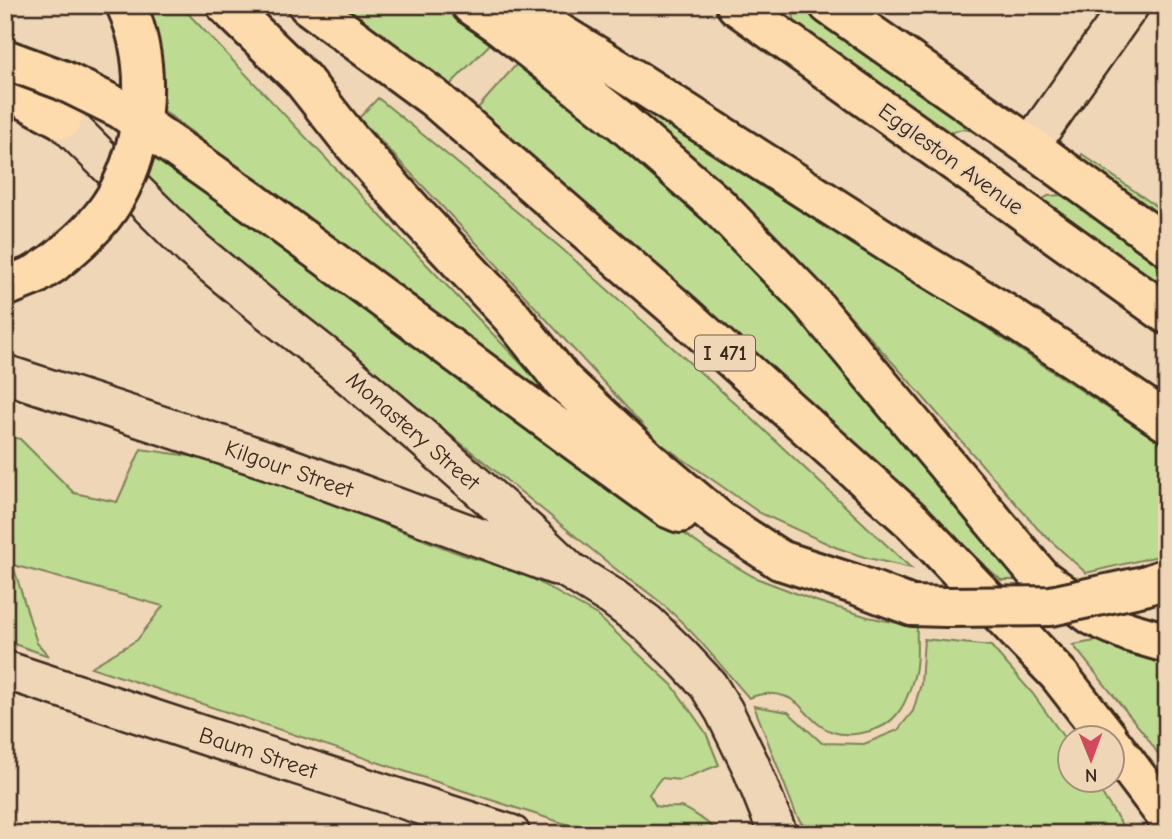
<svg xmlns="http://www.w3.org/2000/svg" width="1172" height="839" viewBox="0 0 1172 839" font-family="'Comic Neue',sans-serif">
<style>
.green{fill:#bedb92;stroke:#7c8258;stroke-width:2}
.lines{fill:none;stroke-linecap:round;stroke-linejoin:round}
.minor-casing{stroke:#3b2a1e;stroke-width:42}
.major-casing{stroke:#3b2a1e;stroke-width:44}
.highway-casing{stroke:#3b2a1e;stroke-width:44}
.minor{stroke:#efd6b7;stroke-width:37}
.major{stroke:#fedbac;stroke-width:38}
.highway{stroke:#fedbac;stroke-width:38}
.major-bridge-casing{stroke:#3b2a1e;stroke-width:44;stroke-linecap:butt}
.highway-bridge-casing{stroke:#3b2a1e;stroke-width:44;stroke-linecap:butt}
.major-bridge{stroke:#fedbac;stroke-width:38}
.highway-bridge{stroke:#fedbac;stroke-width:38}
.labels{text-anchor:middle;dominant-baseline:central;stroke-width:5;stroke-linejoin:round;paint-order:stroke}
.shield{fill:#efd6b7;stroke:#715e4c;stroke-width:2}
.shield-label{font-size:21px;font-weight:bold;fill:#3b2a1e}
.street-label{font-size:23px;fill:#3b2a1e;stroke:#efd6b7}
</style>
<rect width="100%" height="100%" fill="#efd6b7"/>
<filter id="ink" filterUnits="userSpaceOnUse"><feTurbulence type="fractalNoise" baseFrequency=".0143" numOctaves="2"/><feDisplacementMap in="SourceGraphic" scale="14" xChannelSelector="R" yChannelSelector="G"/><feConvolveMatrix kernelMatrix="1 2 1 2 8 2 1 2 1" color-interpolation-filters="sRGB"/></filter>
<g filter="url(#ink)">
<path class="green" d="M146,5H180L585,431L160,108L159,46L154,21Z
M344,5H442L494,40L448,87Z
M790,5H807L982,132L962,129L944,135L792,24L794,18Z
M522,58L646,155L797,309L1020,580H1001L477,109Z
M621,95L990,330L1156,440L1167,449V554L1086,573L1038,529L902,373L804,265L735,196L618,101Z
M378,98L561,248L747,414L911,568L864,557L835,547L760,513L657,441L496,264L359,118Z
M147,151C335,282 520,417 707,550L756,578L816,601L868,617L917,627C916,639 918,652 916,665C916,672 913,679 911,686C904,708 894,725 870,731C859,734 844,736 833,732C820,728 812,718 803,709C790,693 767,690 749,698C719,664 691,627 655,598C646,591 638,584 628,579L217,245L145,175Z
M1082,154L1167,214V223L1079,162Z
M1062,195L1078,199L1167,261V295L1038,202L1048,196Z
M5,435L20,439L74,493L117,502L141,449L218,460L463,555L524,574L597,615L672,685L706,733L719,765L680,780L661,778L649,794L656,806C666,808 672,807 680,807C689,808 713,826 719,834H597L488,799L91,667L137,640L163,606L13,565L37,643L49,656L5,641Z
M924,639L991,646L1033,694L1070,746V780H1093L1128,834H808L796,814L754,706L788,712L822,743L864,744L898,730L913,711L921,684Z
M1106,639L1167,660V767L1146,736L1073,645Z"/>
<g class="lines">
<g class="minor-casing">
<path id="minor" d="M40,96L62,119L192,248L267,310L337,365L425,440L532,535L570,571L612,597L647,623L681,656L708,685L724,711L750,764L778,834
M1030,146L1130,5
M5,374L286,466L556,566
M5,670L218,740L511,834"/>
</g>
<g class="major-casing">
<path id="major" d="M736,5L1167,314
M829,5L1030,146L1167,246
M780,560L854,584L912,606"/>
</g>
<g class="highway-casing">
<path id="highway" d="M226,5L302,79L350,140L417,216L511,316L563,381L650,462L720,521L780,560
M308,5L434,98L678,310L913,522L1059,675L1108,738
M471,5L500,25L621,121L717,205L810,301L1041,578L1093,616L1129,632L1167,643
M513,5L624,73L905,253L1001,311L1076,360L1167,422
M5,95L21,97L62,119
M251,201L577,442L668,508L680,513
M5,287L35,275L52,264
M1112,744L1167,817"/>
</g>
<use href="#minor" class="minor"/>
<use href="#major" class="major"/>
<use href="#highway" class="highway"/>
<g class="major-bridge-casing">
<path id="major-bridge" d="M912,606L946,607L1051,606L1144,586L1167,578"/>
</g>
<g class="highway-bridge-casing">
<path id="highway-bridge" d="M5,59L62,80L121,109L251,201
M52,264C76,245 99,225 115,198C147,142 153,64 126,5"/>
</g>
<use href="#major-bridge" class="major-bridge"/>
<use href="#highway-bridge" class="highway-bridge"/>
</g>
</g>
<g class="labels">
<rect class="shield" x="695" y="335.5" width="60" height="35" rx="5"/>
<g class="shield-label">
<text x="725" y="353">I 471</text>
</g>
<g class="street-label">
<text transform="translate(951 159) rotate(36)">Eggleston Avenue</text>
<text transform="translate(413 431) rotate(41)">Monastery Street</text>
<text transform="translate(289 469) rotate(19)">Kilgour Street</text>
<text transform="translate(258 753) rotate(18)">Baum Street</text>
</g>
</g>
<rect width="1172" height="839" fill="none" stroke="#efd6b7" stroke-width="28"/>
<rect x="14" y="14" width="1144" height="811" fill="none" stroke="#3b2a1e" stroke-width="2.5" filter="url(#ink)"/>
<g transform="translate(1091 759) rotate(179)"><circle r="33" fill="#efd6b7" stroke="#a7917a" stroke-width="2"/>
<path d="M0-5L12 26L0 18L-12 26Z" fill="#d1495b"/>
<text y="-10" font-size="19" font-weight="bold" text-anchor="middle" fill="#3b2a1e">N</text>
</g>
</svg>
